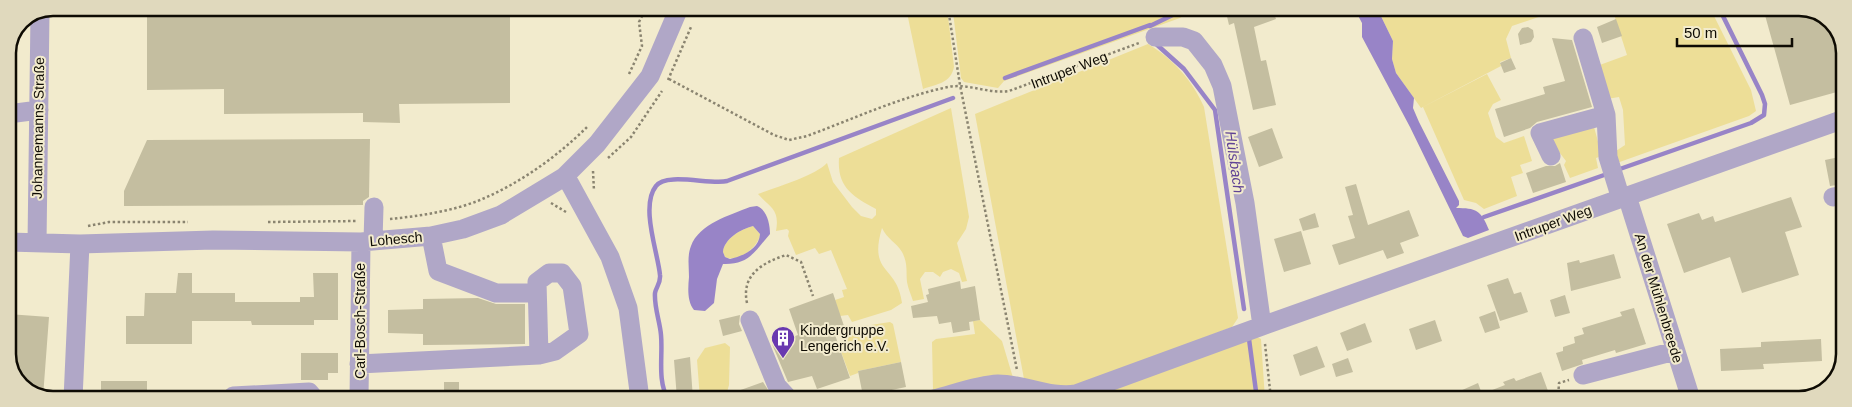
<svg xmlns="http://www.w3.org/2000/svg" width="1852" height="407" viewBox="0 0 1852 407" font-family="Helvetica,sans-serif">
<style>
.green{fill:#edde97}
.water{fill:#9884c7;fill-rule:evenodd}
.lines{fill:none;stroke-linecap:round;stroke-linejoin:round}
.stream{stroke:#9884c7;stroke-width:4.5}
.building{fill:#c4bea0}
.path{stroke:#8a8470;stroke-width:2.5;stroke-dasharray:2.5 2.5;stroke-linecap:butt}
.minor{stroke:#b0a7c7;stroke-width:19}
.labels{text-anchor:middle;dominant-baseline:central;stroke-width:4;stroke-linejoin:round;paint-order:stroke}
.street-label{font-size:14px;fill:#0e0b03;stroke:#f2ebcd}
.poi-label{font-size:14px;fill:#0e0b03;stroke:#f2ebcd;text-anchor:start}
.water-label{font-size:15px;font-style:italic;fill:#604395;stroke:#f2ebcd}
.rim{fill:none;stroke:#0e0b03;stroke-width:2.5}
</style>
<rect width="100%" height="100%" fill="#f2ebcd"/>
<path class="green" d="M906,8H1195L1180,18L1004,81L998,88L964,82L961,78L953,12L948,16L954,67C951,83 937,84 923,89Z
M1377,8H1565L1512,26L1506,39L1511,58L1500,62L1501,66L1421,108L1396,73L1392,59L1393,41Z
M1612,8H1710L1751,90L1756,111L1749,116L1614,164L1613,153L1625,145L1623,110L1619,97L1607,99L1597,66L1627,55Z
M1148,44C1172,58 1193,81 1204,107L1238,318L1232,327L1070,389L1024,379L975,114Z
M1487,74L1501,100L1493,104L1488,113L1496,137L1504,143L1524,136L1532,161L1520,165L1523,173L1511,177L1517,196L1484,209L1476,203L1464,200L1423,107Z
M951,108L969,217L966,229L957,243L967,281L962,282L959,273L951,269L943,272L940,277L933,272H925L920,279L924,299L913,301C911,295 908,288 907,282C906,271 908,263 902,252C896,242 887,239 882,228C868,275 897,264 902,303L891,310L852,322L848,315L840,316L835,300L844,297L842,290L847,289L831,250L819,254L815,248L796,255L788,236L789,231L787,229L776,231C780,209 770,208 758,194C776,187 815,176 827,163L833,182L852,207L861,216L872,219L876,215V209C852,196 837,187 839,158Z
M1594,127L1602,156L1596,158L1598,168L1570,178L1564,165L1566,161L1553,144L1551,135Z
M753,226L760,234C759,247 738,263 725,257L723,252C724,239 741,229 753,226Z
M980,320L1002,341L1014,381L933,390L932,342L936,339L975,334L973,321Z
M890,322L893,324L901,362L858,371V373L850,376L840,349L848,343L845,329Z
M1257,337L1261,339L1265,399H1086Z
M725,343L730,347L729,385L725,399H700L697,360L705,348Z"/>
<path class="water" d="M1354,8H1377L1393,41L1392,59L1396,73L1414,98L1413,108L1419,122L1459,201V205L1456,208C1476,208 1481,210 1489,230L1468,238L1463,236L1410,127L1362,37V23Z
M757,206C767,210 770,224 770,234C755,251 749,265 723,264L717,279L714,303L705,311L694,310C687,301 688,288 689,277C689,267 687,256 691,246C699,224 730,215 750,207ZM753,226L760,234C759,249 743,256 730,259L725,257L723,252C724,239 741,229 753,226Z"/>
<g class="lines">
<path class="stream" d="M1150,26L1187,8
M1155,43L1184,69L1215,110L1244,309
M1005,78L1150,25
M1617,170L1751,123L1764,115L1765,104L1762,95L1719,8
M1484,217L1607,174
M1249,339L1257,399
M668,399C657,380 663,356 661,335C660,322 654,307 655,293C656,287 661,283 660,275C658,253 640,206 656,186C666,172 711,185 727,181L953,98"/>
</g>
<path class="building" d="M147,8H510V103L399,104L400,123L363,122V113L224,114V89L147,90Z
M1225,8H1272L1276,19L1254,27L1261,61L1266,60L1276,105L1253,110L1234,23L1229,25Z
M1763,8H1807L1833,23L1844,48V90L1790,105Z
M1616,19L1622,36L1602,43L1597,27Z
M1528,27L1533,30L1534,37L1531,42L1520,45L1518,34L1522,28Z
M1552,38L1572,40L1592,107L1537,122L1530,128L1504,137L1495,109L1545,94L1543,87L1565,81Z
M1511,58L1516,69L1504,73L1500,63Z
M1272,128L1283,158L1259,167L1248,137Z
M370,139L369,197L363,201V205L124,206V191L147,140Z
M1844,156V184L1830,186L1825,160Z
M1560,163L1566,182L1533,193L1526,173L1546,166H1555Z
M1356,184L1368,225L1409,210L1419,236L1400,243L1404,253L1387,259L1383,250L1339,265L1332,245L1355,238L1348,216L1353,215L1345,187Z
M1791,197L1802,227L1785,232L1799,275L1742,293L1730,257L1684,273L1667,224L1699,213L1702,220L1713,216L1715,222Z
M1315,213L1319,227L1303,231L1299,219Z
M1301,231L1311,264L1284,272L1274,239Z
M1614,254L1621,278L1571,291L1567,263L1579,260L1580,263Z
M178,273H192V293H235V302H300V297H314L313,273H338V320H314V325H252L251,321H192V344H126V316H144L145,293H176Z
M1508,278L1514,294L1521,292L1528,312L1500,321L1487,285Z
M960,281L961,289L975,286L980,320L969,322L970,330L953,333L951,322L939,324L937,316L913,318L911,306L928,302L926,295L929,294L928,289Z
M833,293L845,329L834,332L850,378L817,389L812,376L788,382L772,344L798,335L789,309Z
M1565,295L1570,313L1555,317L1550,300Z
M478,298L496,304H525V344L423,345V334L388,333V310L423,309V299Z
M1634,308L1646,344L1616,353L1615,350L1582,360L1583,364L1562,371L1556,353L1563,351V347L1575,343L1574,337L1584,334L1582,328L1622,316L1620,312Z
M1495,311L1500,328L1485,333L1479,317Z
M8,314L49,317L43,397L19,384L8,359Z
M740,315L739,324L742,331L723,336L719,320Z
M1435,320L1442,341L1416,350L1409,329Z
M1365,323L1372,342L1347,351L1340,333Z
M1821,339L1822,361L1763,364L1764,369L1721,371L1720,349L1761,347V342Z
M1317,346L1325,367L1300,376L1293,355Z
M301,353H338V373H328V380H301Z
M690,357L693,399H677L674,360Z
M1348,358L1353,372L1336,377L1332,364Z
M901,362L906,387L863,396L858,371Z
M1541,372L1551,399H1442L1478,383L1482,394L1505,385L1503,382L1514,378L1516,381Z
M101,381H147V399H101Z
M444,382H459V399H444Z
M763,382L774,399H721V397Z"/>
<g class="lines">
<path class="path" d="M948,8L960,85L1017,370
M629,74L642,46L639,22L646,8
M669,79L774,135L789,140L807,136C853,119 900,97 948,87C968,83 988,94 1009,91L1139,43
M668,80L691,27
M608,158L631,137L662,91
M593,171L594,191
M551,203L566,212
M390,219C420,216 453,211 480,200C519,184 558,156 587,127
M268,222L358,221
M88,226L109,222H188
M747,303C741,275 762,263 786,255L801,262L813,296
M1265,344L1271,399
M1558,399L1559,383L1569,380"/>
<path class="minor" d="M1155,37H1183L1194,41L1213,65L1222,86L1245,203L1262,326
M1583,38L1606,115
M8,114L39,110
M1551,156L1540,133L1606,115L1608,157L1621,199
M564,177L570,184L610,257L628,308L640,399
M1627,196L1691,399
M1833,197L1844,195
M431,236L438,271L496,293H537
M373,241L374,207
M8,242L80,244L213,240L361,242L431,236L463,229L501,215L564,177L597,144L650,76L679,8
M37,243L40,13
M750,320L777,386L789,399
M359,364L539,355L555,351L579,334L572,286L562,273H549L537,282L539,355
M1583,375L1675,351
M233,396L309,392L315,399
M73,399L80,244
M359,399L361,242
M934,399C954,394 977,385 998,384C1025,384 1049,398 1076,394L1262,326L1844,119"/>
</g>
<defs>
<g id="building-pin" transform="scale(1.25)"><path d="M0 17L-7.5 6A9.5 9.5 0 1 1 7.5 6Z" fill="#6939b0" stroke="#f2ebcd"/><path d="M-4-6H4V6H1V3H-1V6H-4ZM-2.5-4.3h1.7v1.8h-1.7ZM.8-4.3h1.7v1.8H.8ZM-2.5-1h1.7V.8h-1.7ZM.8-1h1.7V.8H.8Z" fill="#fff"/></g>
</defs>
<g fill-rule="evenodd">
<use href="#building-pin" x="783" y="338"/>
</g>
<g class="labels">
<g class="street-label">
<text transform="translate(1069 70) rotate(-21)">Intruper Weg</text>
<text transform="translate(38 128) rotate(-89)">Johannemanns Straße</text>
<text transform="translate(1553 223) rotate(-20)">Intruper Weg</text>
<text transform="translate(396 239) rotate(-5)">Lohesch</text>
<text transform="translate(1659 298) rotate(73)">An der Mühlenbreede</text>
<text transform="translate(360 321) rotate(-90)">Carl-Bosch-Straße</text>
</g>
<g class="poi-label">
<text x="800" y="330">Kindergruppe<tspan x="800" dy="16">Lengerich e.V.</tspan></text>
</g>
<g class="water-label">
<text transform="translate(1235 162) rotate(82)">Hülsbach</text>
</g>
</g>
<path d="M0 0H1852V407H0ZM53 16H1799A37 37 0 0 1 1836 53V354A37 37 0 0 1 1799 391H53A37 37 0 0 1 16 354V53A37 37 0 0 1 53 16Z" fill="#e0d9bd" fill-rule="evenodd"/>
<path class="rim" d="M53 16H1799A37 37 0 0 1 1836 53V354A37 37 0 0 1 1799 391H53A37 37 0 0 1 16 354V53A37 37 0 0 1 53 16Z"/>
<path d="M1677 38v8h115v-8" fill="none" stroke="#0e0b03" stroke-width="2.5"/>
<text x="1684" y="38" font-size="15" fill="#0e0b03" stroke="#f2ebcd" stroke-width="4" paint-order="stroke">50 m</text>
</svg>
